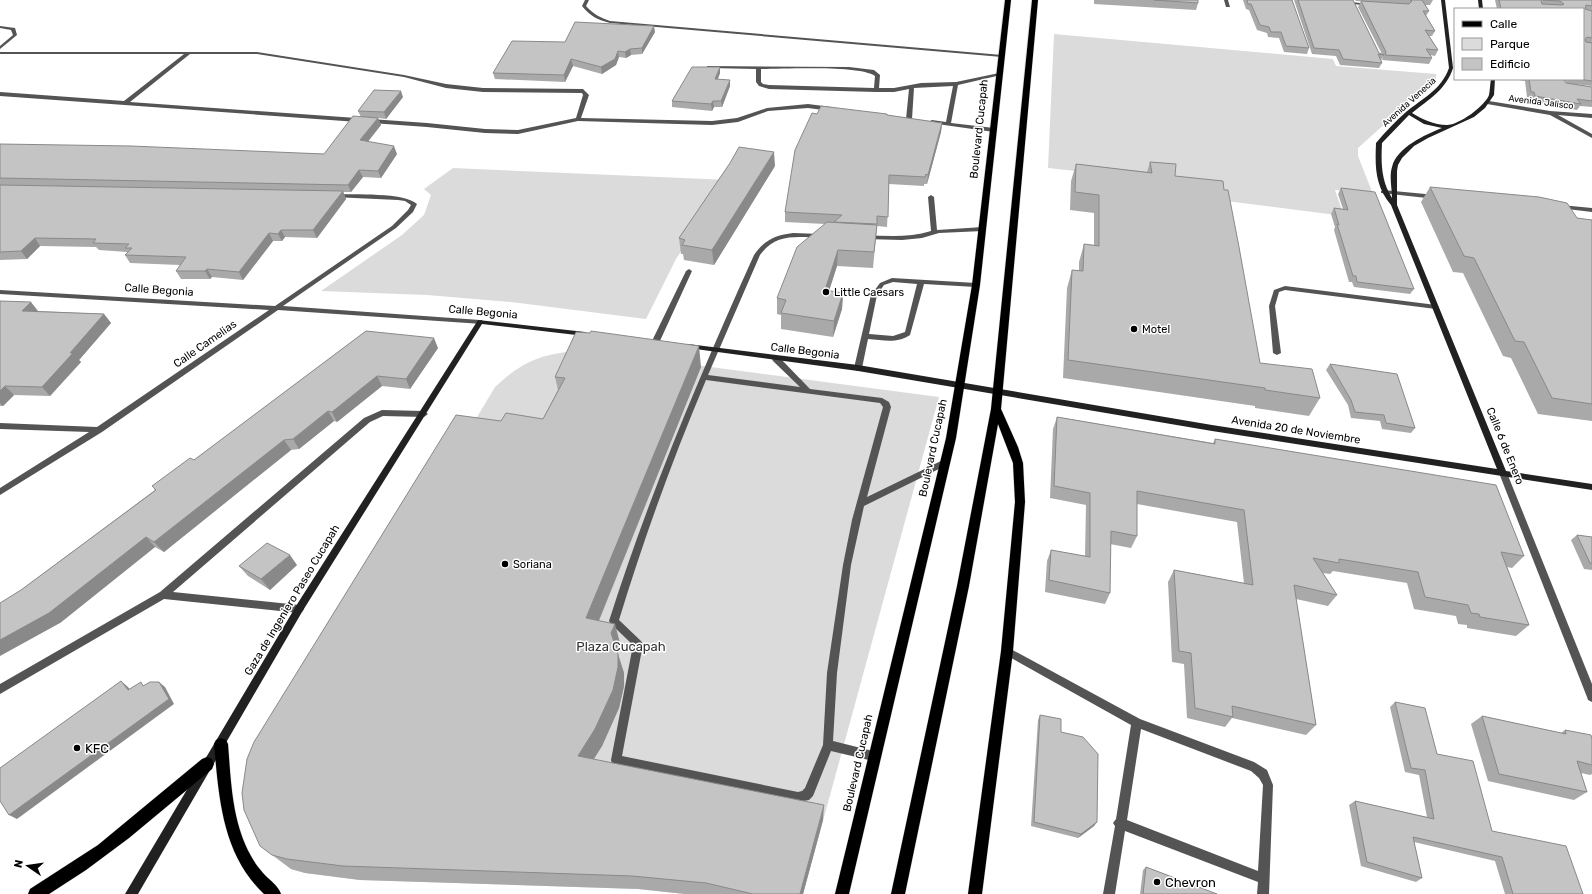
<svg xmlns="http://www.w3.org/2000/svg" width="1592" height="894" viewBox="0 0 1592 894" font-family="Rubik,sans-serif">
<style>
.green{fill:#dbdbdb}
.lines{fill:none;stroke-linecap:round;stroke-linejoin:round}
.primary-casing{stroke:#dbdbdb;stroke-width:1}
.service{fill:#545454;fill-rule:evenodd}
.minor{fill:#545454;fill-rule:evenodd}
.secondary{fill:#212121;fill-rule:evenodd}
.primary{fill:#000;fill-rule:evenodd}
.wall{fill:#a9a9a9}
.shaded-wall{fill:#898989}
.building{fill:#c4c4c4;stroke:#898989}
.poi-dot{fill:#000;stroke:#fff;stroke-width:1.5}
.labels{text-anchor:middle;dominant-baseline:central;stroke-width:3;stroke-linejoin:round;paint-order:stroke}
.far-street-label{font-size:9px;fill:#000;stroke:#fff}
.street-label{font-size:11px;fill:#000;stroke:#fff}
.poi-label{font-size:11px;fill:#000;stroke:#fff;text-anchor:start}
.near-park-label{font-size:13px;fill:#323232;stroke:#fff}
.near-poi-label{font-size:13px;fill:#000;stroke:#fff;text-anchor:start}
</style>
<rect width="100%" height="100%" fill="#fff"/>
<path class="green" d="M1054,34L1333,59L1336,66L1436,74V78L1358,148V156L1373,194L1335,190L1344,216L1218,200L1122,176L1048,168Z
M453,168L729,180L676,259L646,319L511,302L427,295L321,291L402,235L424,215L431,195L424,189Z
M577,351L596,352L939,397L803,894H685L638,889L360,880L305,873L291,869L280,860L273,848L272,759L495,387C522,362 540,354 577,351Z"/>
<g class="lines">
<g class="primary-casing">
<path id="primary" d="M1005,0H1011L980,285L956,438L849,894H835L946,438L972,285Z
M1032,0H1038L1001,409L1018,447L1023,463L1025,502L1013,651L982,894H968L1001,651L1015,502L1013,463L998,424L969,586L905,894H891L957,586L991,409Z
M221,738L226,740L228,744C231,782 232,822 251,856C254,862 259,868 263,873C269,880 278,885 281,894H264C222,854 219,798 214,744L216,740Z
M207,757L212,759L214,764L212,769L129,838L86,870L49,894H28L30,889L98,845L202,759Z"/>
</g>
<path class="service" d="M585,0H589L586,6C593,14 601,18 610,21L1002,55L1004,56L1002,57L610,23C598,20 590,16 582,6Z
M0,26L15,28L17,35L0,49V46L13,35L11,30L0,28Z
M0,52H257L404,75L446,84L483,88L583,89L589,95L581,118L712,121L737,118L767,108L808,104L831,107L834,109L831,111L808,108L768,111L738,122L712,125L578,121L518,134L485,133L427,127L0,96V92L124,101L184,54H0ZM190,54H257L404,77L446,88L483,92L582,93L583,95L576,118L518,130L485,129L427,123L130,102Z
M707,66L849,67L874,70L880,75L879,88H894L921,83L956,82L999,73L1001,74V75L958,85L951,123L994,128L997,130L994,132L930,123V121L932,120L946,122L953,86L914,88L912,119L909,121L906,119L909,89L894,92H876L769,89L759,86L756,82V69L709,68H707ZM761,69C784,69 860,65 875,76L874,88L769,85L763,84L761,82Z
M931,195L934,197L937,230L983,227L986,229L983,231L939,233L922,238L902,240L865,239L862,237L865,235C887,236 909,238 931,231L928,197Z
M793,233L821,234L824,236L821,238C797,237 776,233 760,255L708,375L800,387L773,361L772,359L776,357H779L810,389L882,398L889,402L891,407L867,497L943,460H949L950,462L949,464L864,506L851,565L837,673L833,741L877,752L878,756L877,760L873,761L831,751L813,796L809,800L798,802L612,764L611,760L633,645L611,624L609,621C649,495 700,375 754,255C764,240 776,235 793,233ZM706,380L880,403L883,407L852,520L843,565L827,673L823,745L805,788L802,791L798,792L622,756L643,644L641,641L619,620C644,538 673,458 706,380Z
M689,269L692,271L659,343L655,345H652L651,343L686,271Z
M892,278L976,283L979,285L976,287L924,284L910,335C897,344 883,340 868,339L862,368L858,371L855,370L854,368L871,295L880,283ZM893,282L917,284L905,332L893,336L869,334L877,295L884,285Z
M1285,286L1436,305L1439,307L1436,309L1285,290L1279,292L1275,306L1281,353L1277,355L1273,353L1269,306L1274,290Z
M382,410L424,411L428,414L424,417L383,416L370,422L173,592L299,605L302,606L304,609L302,612L299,613L164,599L0,694V684L160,592L364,418Z
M1007,647L1140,719L1254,762L1267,770L1273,785L1269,894H1257L1258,882L1125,831L1115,894H1103L1115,826L1113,823L1116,819L1131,725L1004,654L1002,651L1004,648ZM1141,729L1251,771L1259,778L1263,785L1258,871L1127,820Z"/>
<path class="minor" d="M1224,0H1228L1230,7H1226Z
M1351,2L1370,4L1372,5L1370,6L1353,4H1351Z
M1489,101L1550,111L1592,114V118L1558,115L1592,134V138L1550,115L1487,104V102Z
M1383,190L1436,195L1439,197L1436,199L1381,193V191Z
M335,194C354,195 404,192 417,204L413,212L396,228L283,306L480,320H482L483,322L482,324L278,310L102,432L0,495V488L89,432L0,429V423L97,427L269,310L0,294V290L275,306L392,226L408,210L411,205L405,201L398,200L333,197V195Z
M1561,205L1592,208V212L1559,208L1558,207Z
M1503,470L1506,471L1507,473L1592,684V702L1588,700L1587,697L1499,473L1500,471Z"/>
<path class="secondary" d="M1441,0H1445L1453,68C1446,90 1429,99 1412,113C1422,119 1434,125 1447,125C1459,125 1485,106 1489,95C1490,90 1490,84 1491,79H1495L1494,95L1485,108L1474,117L1428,138L1414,146L1402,158L1398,165L1397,171V205L1506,471L1592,484V490L1212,431L858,371L688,348L684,346L688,344L858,365L1212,425L1497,469L1391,205C1375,185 1375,168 1376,143C1385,132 1396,121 1406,112C1423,98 1441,90 1449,68ZM1409,115L1424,124L1442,128C1425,135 1397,147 1392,167C1389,177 1392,188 1392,198C1381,181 1381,163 1382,143Z
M1478,0H1482L1483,9H1479Z
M478,320L585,332L589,334L585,336L482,324L302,612L138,894H125L296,606Z"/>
<use href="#primary" class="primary"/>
</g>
<path class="wall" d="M1094,0H1198V3L1196,10L1094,4Z
M1243,0H1292L1309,48L1307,54L1284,52L1279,38L1268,37L1267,33L1257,30L1249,10L1246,9Z
M1294,0H1353L1379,53L1382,54L1358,7L1361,1L1377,2L1356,1L1355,0H1433L1430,5H1425L1429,11L1426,16L1435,31L1432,36H1429L1438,50L1435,56L1430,55L1432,58L1429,64L1382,60L1383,57L1381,60L1382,63L1379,68L1340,65L1336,56L1312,54Z
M1495,0H1592V86L1575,84L1592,87V107L1580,106L1577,110L1531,102V98L1527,97L1525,81L1512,79H1563L1566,83H1567L1563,79H1583V9H1497Z
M655,32L642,54L631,55L626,58L619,57L616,65L602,74L573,66L565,82L495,79L493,73L565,42Z
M720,73L718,79L730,86L722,107H714L712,111L672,107V101Z
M403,97L386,119L378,118L381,125L367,142L397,154L381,178L363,177L351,192H343L346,199L317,238L285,237L282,241H273L243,280L212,277L210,279H181L176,271L180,265L130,263L125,255L128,252H127L99,250L96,247L40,246L27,259L0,260V144L324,154L361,117L358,111Z
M887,114V115L942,123L941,132L927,184H924V186L889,184L887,227L877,226L873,268L837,266L829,291L843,293L842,309L833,337L781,329V315L777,314V298L825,224L785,222V212Z
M1150,162L1175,176L1224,190L1260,363L1320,398L1309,416L1255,408V406L1063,378L1067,288L1072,270L1079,271V262L1084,244L1094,245V213L1070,210L1071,181L1076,164L1147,172Z
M775,166L714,265L684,260L683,254H681L679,238Z
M1430,187L1577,218L1592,220V421L1538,414L1511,358L1503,356L1463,273L1453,272L1421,202Z
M1341,188L1414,289L1410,294L1354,287L1352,282H1349L1334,230L1335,227L1331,214L1334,208L1343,209L1338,194Z
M0,301L38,311L104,314L111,323L79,360L81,362L50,396L14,395L3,406H0Z
M366,331L438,348L410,389L382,386L337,422L334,421L299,449L291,450L164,552L155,547L60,623L21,590L155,490L152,486L194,460Z
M1330,364L1415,428L1411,433L1382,429L1380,421L1351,418L1348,405L1326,370Z
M701,367L599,621L620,643L617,652L624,673V686L619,708L602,746L593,760L823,820L803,894H685L638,889L360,880L305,873L291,869L260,846L501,421L543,419L558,390L555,377Z
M1057,417L1213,443L1215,439L1524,556L1512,568L1507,567L1529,625L1516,636L1467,628V625L1458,624L1456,616L1414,609L1407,583L1333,571L1330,574L1323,573L1337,595L1328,606L1296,599L1316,725L1306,735L1232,718L1225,727L1187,718L1184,664L1172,662L1168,582L1174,570L1244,583L1237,522L1137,504V536L1131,548L1110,544V593L1105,604L1045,592L1047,561L1051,550L1085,556L1086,505L1050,498L1053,429Z
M1577,535L1592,537V570L1584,569L1571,540Z
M297,565L270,590L248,576L239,566Z
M1395,702L1437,754L1492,831L1583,894H1505L1495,861L1414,842L1422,878L1416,882L1361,866L1349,805L1355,801L1427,817L1419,775L1405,772L1390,707Z
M1040,715L1061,732L1097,822L1094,826L1078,838L1031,826L1038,720Z
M1482,716L1561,733L1565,730L1592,739V774L1590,775L1581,773L1587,792L1574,800L1488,781L1471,724Z
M1146,867L1217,894H1140L1143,870Z"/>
<path class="shaded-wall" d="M654,26L655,32L642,54V48Z
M630,49L631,55L626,58L625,52Z
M618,51L619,57L616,65L602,74L601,67Z
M571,59L573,66L565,82L564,75Z
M720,67V73L715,85V79Z
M730,80V86L722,107L721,101Z
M401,91L403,97L386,119L384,112Z
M713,101L714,107L712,111L711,104Z
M378,118L381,125L363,148L360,140Z
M942,123L941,132L927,184L928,175Z
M394,146L397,154L381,178L378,171Z
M774,152L775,166L714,265L712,250Z
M359,170L363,177L351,192L348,185Z
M343,191L346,199L317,238L313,230Z
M281,230L285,237L282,241L278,234Z
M269,233L273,241L243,280L239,272Z
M35,238L40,246L27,259L21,251Z
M838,250L837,266L824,306L825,290Z
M207,269L212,277L210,279L205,271Z
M843,293L842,309L833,337L834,321Z
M31,302L38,311H22Z
M104,314L111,323L79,360L81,362L50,396L42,387L70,353Z
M434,338L438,348L410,389L406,379Z
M699,346L701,367L592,637L586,618Z
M377,376L382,386L337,422L332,412Z
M5,386L14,395L3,406L0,403V391Z
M328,411L334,421L299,449L293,439Z
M284,440L291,450L164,552L154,542Z
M146,537L155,547L60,623L0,656V640Z
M290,555L297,565L270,590L261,579Z
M615,624L620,643L617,652L611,633Z
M618,654L624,673V686L619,708L602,746L585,773L578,756Z
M121,681L128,687L134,695L128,690Z
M159,682L165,687L174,704L17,819L9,815Z
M824,805L823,820L803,894H800Z
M1097,822L1094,826L1078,838L1081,834Z"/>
<path class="building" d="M1154,0H1198V3Z
M1247,0H1292L1309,48L1286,46L1281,32H1271L1269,27L1260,25L1251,4H1248Z
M1298,0H1353L1379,53L1384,55L1378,54L1382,63L1343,59L1339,50L1314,48Z
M1410,0H1422L1429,11H1423L1435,31L1425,30L1438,50L1426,49L1432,58L1385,55L1386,52L1361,1L1409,4L1412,1Z
M1499,0H1541L1542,4L1562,5L1564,4L1560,1L1543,0H1592V6L1586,5L1585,9L1592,11V38L1587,37L1585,39L1586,42L1592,43V81L1579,79H1583V9H1501Z
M575,22L654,26L642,48L630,49L625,52L618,51L615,59L601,67L571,59L564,75L493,73L512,41L565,42Z
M692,67H720L715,79L730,80L721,101H713L711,104L672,101Z
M1529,79H1563L1566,83L1592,87V101L1577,99L1581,104L1535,96L1534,92H1531Z
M374,90L401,91L384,112L358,111Z
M821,106L887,114V115L942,123L928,175L926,174L925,177L889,175L888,217L877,216V224L834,222L842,215L785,212L795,150L812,113L817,114Z
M353,116L378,118L360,140L394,146L378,171L359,170L348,185L0,178V144L131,146L324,154Z
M739,147L774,152L712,250L682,245L685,240L679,238L730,163Z
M1150,162L1176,164L1175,176L1223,181L1224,190H1228L1239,247L1260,363L1312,369L1320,398L1265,390V388L1068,360L1072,270L1083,271L1084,244L1099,246V195L1075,192L1076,164L1152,173Z
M0,185L343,191L313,230H281L278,234L269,233L239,272L207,269L205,271H176L186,257L125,255L132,248H125L129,244L93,243L96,239L35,238L21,251L0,252Z
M1430,187L1539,197L1567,203L1577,218L1592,220V404L1552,398L1524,342L1515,341L1474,258L1464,256Z
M1341,188L1375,192L1414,289L1357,282L1356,276H1353L1337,224L1339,225L1334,208L1348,210Z
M827,222L877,225L874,252L838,250L825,290L843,293L834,321L781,313L786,300L777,298L797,247Z
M0,301L31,302L22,311L104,314L70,353H73L42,387L5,386L0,391Z
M366,331L434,338L406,379L377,376L332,412L328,411L293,439L284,440L154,542L146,537L49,613L0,640V603L21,590L156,490L152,486L190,458L194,460Z
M591,331L699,346L586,618L615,624L611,633L618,654V667L613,690L595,729L578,756L824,805L800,894H753L706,883L632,876L343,866L287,859L272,855L260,846L244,810L242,793L247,759L254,742L456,415L501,421L506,413L543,419L565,378L555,377L576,332L590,333Z
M1330,364L1397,374L1415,428L1386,423L1384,415L1355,412L1351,400Z
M1057,417L1215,444V439L1496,485L1524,556L1501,552L1529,625L1480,617L1479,614L1471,613L1468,605L1425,597L1418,572L1339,559V563L1313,558L1337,595L1294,585L1316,725L1232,706L1233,717L1195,708L1191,653L1179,651L1174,570L1253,585L1244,510L1137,491V536L1111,531L1110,593L1049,580L1051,550L1090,557V493L1054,486Z
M1577,535L1592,537V564L1590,563Z
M267,543L290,555L261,579L239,566Z
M121,681L128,690L141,682L143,686L150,682H159L169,699L9,815L0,801V768Z
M1395,702L1425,708L1437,754L1473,761L1492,831L1566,846L1583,894H1513L1502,857L1413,837L1422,878L1367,862L1355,801L1434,819L1425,770L1411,768Z
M1040,715L1061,719V732L1083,737L1098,754L1097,822L1081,834L1034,822Z
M1482,716L1566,734L1565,730L1591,735L1592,739V765L1577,761L1587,792L1499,774Z
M1146,867L1217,894H1143Z"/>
<g class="poi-dot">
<circle cx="826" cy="292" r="4"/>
<circle cx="1134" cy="329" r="4"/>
<circle cx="505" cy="564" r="4"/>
<circle cx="77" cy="748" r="4"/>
<circle cx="1157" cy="882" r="4"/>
</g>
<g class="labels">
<g class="far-street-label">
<text transform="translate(1409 102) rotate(-42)">Avenida Venecia</text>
<text transform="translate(1541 102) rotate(7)">Avenida Jalisco</text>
</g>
<g class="street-label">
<text transform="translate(979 129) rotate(-84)">Boulevard Cucapah</text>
<text transform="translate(159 290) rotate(4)">Calle Begonia</text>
<text transform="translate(483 312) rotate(5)">Calle Begonia</text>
<text transform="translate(205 344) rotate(-35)">Calle Camelias</text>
<text transform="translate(805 351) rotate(7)">Calle Begonia</text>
<text transform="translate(1296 430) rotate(9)">Avenida 20 de Noviembre</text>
<text transform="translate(1505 446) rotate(68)">Calle 6 de Enero</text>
<text transform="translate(933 448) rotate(-78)">Boulevard Cucapah</text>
<text transform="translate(292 600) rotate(-59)">Gaza de Ingeniero Paseo Cucapah</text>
<text transform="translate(858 763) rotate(-77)">Boulevard Cucapah</text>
</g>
<g class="poi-label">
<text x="834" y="292">Little Caesars</text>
<text x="1142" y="329">Motel</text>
<text x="513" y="564">Soriana</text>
</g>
<g class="near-park-label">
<text x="621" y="646">Plaza Cucapah</text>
</g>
<g class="near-poi-label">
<text x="85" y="748">KFC</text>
<text x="1165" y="882">Chevron</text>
</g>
</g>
<rect x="1454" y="8" width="130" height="72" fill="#ffffff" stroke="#999999"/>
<rect x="1462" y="21" width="20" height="6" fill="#000000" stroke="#999999"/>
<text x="1490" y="28" font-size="12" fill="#000000">Calle</text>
<rect x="1462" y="38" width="20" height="12" fill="#dbdbdb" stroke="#999999"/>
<text x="1490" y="48" font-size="12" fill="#000000">Parque</text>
<rect x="1462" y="58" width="20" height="12" fill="#c4c4c4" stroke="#999999"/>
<text x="1490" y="68" font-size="12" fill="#000000">Edificio</text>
<g transform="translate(28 866) rotate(283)" stroke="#ffffff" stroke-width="3" paint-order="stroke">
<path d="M0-3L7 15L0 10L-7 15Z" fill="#000000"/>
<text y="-6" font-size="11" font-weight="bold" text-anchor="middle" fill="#000000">N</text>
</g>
</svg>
